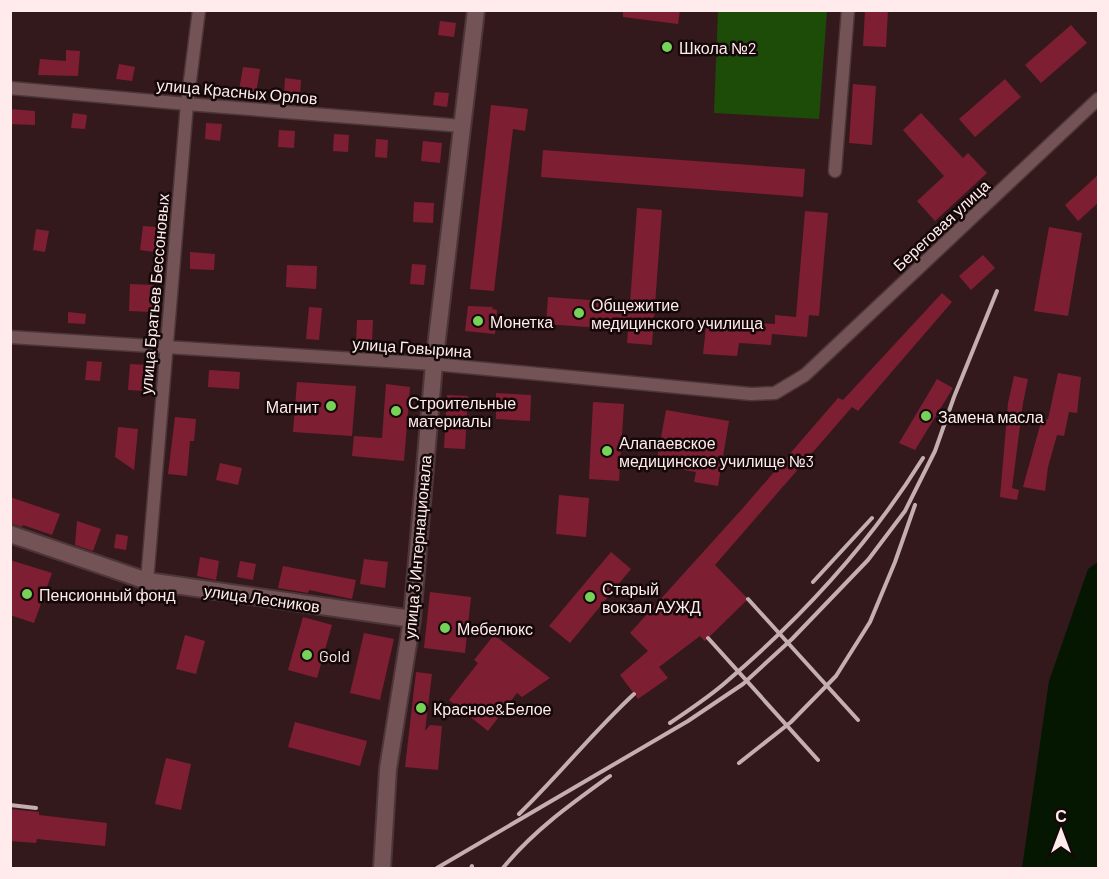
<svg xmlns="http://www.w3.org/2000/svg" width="1109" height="879" viewBox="0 0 1109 879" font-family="Barlow,sans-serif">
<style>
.green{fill:#1d4c09}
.water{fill:#051701}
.building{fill:#7e1e33}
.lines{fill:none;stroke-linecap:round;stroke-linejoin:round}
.street-casing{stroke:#4c3639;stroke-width:15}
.secondary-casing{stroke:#4c3639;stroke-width:20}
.street{stroke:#745356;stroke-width:12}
.secondary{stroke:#745356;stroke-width:16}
.rail{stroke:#c4aeaf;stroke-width:4}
.poi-dot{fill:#77d259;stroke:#140809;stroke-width:2}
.labels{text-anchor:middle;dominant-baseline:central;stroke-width:5;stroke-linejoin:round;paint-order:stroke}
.poi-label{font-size:16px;fill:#ffebec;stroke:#140809;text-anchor:start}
.street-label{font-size:16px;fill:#ffebec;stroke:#140809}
</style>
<rect width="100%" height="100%" fill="#34191c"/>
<path class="green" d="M718,11H827L819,119L714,113Z"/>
<path class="water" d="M1098,562V868H1022L1049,681L1088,569Z"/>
<path class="building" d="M623,10H680L678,24L623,17Z
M865,10H888L886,47L863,46Z
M440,21L456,23L454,37L438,35Z
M1071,25L1087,43L1041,83L1025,65Z
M66,50L80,51L78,76L38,75L40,59L66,61Z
M119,64L135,67L132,81L116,79Z
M243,67L260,69L256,93L239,91Z
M285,78L301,80L300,96L284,95Z
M1005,79L1021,97L975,137L959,119Z
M853,84L876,86L872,145L849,143Z
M435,92L449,93L447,107L433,105Z
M491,105L528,109L525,131L513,129L494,291L470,289Z
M10,109L35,111V125L10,124Z
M73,113L87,115L85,129L71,128Z
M921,113L963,158L968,153L987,173L935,221L917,201L944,176L903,130Z
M206,123L222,124L220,141L205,139Z
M279,130L295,131L294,148L278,147Z
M334,134L349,135L348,152L333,151Z
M376,139L388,140L387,158L375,157Z
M423,141L442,143L440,163L421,161Z
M543,150L805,169L803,197L541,177Z
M1098,175V203L1078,221L1065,205Z
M414,202L434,203L433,223L413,222Z
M637,208L662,210L652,345L627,343L628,330L546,324L548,297L630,303Z
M805,211L828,213L819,316L809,315L807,337L772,334L771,345L739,343L737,356L703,354L706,328L740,331L741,322L775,324V315L796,317Z
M143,226L157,227L155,252L140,250Z
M1049,227L1082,233L1068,316L1034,311Z
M36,229L49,231L45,252L33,250Z
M190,252L215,254L214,270L190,269Z
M983,255L995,268L971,290L959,276Z
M412,264L426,265L424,285L410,284Z
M287,265L317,266L316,289L286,287Z
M130,284L154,285L152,312L129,311Z
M942,293L952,302L858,411L852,407L715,565L748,599L705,641L700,636L659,667L668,678L638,699L620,675L648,651L630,633L742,509L838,398L843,400Z
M468,306L493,307L492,309L497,310L495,334L465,331Z
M309,307L322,308L319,340L306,339Z
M68,312L86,314L85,324L68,323Z
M357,320H373L372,343H356Z
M87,361L102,362L100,381L85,380Z
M130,364L147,365L145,391L128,390Z
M209,370L240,372L239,389L208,387Z
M1058,373L1081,377L1077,413L1069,412L1064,436L1057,435L1048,467L1045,491L1023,487L1041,422L1048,419Z
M1014,376L1028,379L1023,403L1012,488L1019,490L1017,500L1000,497L1008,403Z
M937,379L953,388L915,450L899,443Z
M297,382L356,386L352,436L293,432Z
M386,384L410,387L404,461L352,456L354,436L382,438Z
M496,393L531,395L530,421L496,419Z
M447,395L468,396L465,449L444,448Z
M593,402L624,404L619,481L589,479Z
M666,410L729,421L718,486L694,482L696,472L656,465Z
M175,417L196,419L194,441H190L187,476L168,474Z
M118,427L138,429L134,470L115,457Z
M220,463L242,468L238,485L216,480Z
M559,495L589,498L586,537L556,534Z
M10,497L60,514L52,535L23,525L22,527L10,523Z
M77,521L101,529L93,551L75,545Z
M116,534L128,536L126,550L114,548Z
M611,552L631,569L570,643L549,626Z
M200,557L219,561L216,580L197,576Z
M364,559L388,562L385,588L360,584Z
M10,560L52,573L34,623L10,615Z
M240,561L256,564L253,580L237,577Z
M283,566L356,580L352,599L309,590L308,593L278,588Z
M430,592L471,597L465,653L424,648Z
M303,617L332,625L317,678L288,670Z
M364,633L394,639L380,700L350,693Z
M185,635L205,641L196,674L176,669Z
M494,635L550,678L522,697L517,693L488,731L449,700L478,663L474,660Z
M416,672L432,674L425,731L430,725L442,726L438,770L405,767Z
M295,722L367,741L360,766L288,747Z
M166,758L191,764L181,810L155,804Z
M10,809L39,812V815L107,823L105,846L37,839L36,843L10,841Z"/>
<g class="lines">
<g class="street-casing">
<path id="street" d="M10,88L187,104L462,126
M835,171L848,10
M10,337L434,364L751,394L775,393L805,375L1098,99
M147,581L187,104L199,10"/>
</g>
<g class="secondary-casing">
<path id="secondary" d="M10,534L147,581L412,619
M382,868L388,769L412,619L434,364L476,10"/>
</g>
<use href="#street" class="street"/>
<use href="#secondary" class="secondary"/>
<path class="rail" d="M813,582L872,518
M748,599L858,720
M708,638L818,760
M670,723C689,710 709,697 726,682C801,618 871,542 923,458
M739,763L791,722L836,676L870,622L895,562L915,505
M10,805L36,808
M519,814C559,775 593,732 634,694
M437,868L688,721L743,684L792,639L868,560L905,511L935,451L954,397L997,291
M471,868L472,866
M503,868C533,831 571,804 610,776"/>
</g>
<g class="poi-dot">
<circle cx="667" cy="47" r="6"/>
<circle cx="579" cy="313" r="6"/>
<circle cx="478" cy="321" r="6"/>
<circle cx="331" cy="406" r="6"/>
<circle cx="396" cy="411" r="6"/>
<circle cx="926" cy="416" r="6"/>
<circle cx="607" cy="451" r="6"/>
<circle cx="27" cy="594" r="6"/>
<circle cx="590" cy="597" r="6"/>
<circle cx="445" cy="628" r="6"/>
<circle cx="307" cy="655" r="6"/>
<circle cx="421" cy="708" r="6"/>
</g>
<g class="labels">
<g class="poi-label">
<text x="679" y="47">Школа №2</text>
<text x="591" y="304">Общежитие<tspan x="591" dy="18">медицинского училища</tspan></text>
<text x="490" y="321">Монетка</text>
<text x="408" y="402">Строительные<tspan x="408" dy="18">материалы</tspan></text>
<text x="319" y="406" text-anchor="end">Магнит</text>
<text x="938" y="416">Замена масла</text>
<text x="619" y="442">Алапаевское<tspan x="619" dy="18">медицинское училище №3</tspan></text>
<text x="602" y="588">Старый<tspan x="602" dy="18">вокзал АУЖД</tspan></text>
<text x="39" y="594">Пенсионный фонд</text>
<text x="457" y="628">Мебелюкс</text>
<text x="319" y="655">Gold</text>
<text x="433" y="708">Красное&amp;Белое</text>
</g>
<g class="street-label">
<text transform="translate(237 91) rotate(5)">улица Красных Орлов</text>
<text transform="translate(941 225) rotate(-43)">Береговая улица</text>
<text transform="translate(154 294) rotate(-85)">улица Братьев Бессоновых</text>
<text transform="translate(412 347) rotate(4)">улица Говырина</text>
<text transform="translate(417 547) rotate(-85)">улица 3 Интернационала</text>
<text transform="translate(262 598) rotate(8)">улица Лесников</text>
</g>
</g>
<rect width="1109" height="879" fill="none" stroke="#ffebec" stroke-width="24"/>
<g transform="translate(1061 831)" stroke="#140809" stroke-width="4.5" paint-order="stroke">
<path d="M0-4.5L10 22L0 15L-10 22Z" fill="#ffebec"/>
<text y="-9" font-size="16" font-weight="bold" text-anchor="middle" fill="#ffebec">С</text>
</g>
</svg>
